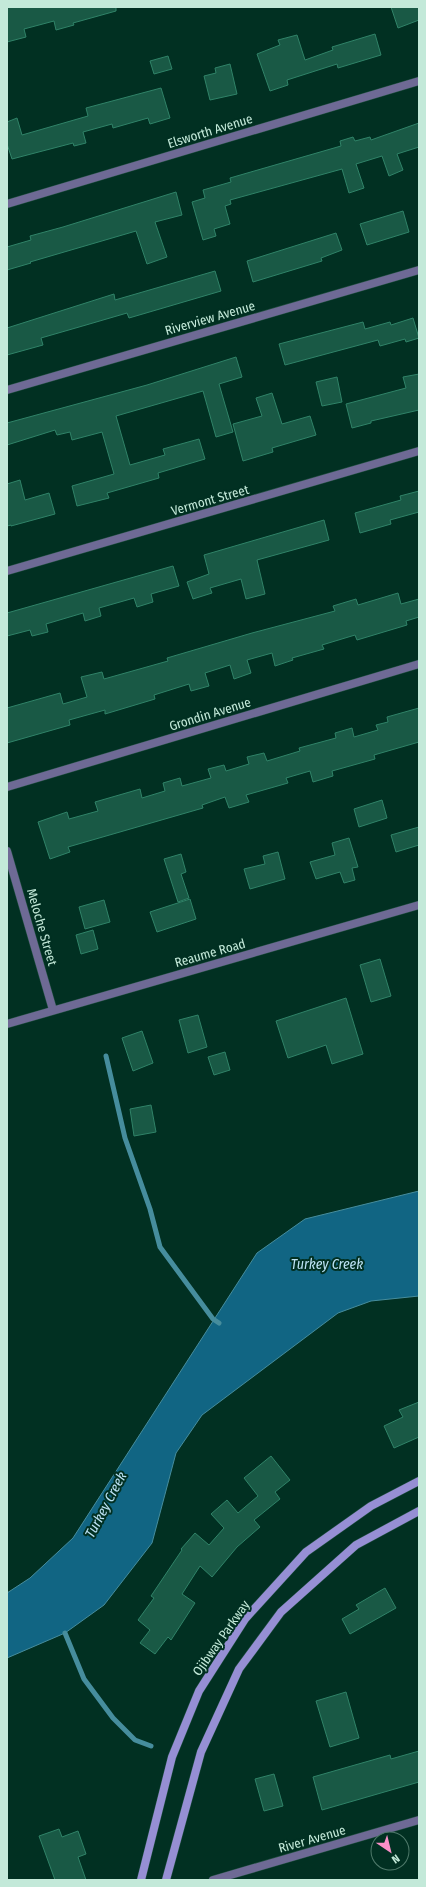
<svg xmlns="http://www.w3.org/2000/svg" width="426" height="1887" viewBox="0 0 426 1887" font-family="'Fira Sans Condensed',sans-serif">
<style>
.water{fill:#116583;stroke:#468d9d}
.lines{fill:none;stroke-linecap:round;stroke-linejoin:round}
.stream{stroke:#468d9d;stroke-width:5}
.building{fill:#195945;stroke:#308368}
.minor-casing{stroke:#204e3f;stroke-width:9}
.secondary-casing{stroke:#204e3f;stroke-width:9}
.minor{stroke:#6e6a95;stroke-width:8}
.secondary{stroke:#968fd4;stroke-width:8}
.labels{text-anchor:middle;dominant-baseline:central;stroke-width:4;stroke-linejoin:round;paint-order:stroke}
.street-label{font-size:13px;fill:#c3e9d9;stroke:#013022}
.water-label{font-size:14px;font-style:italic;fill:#bce2f4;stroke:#013022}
</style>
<rect width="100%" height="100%" fill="#013022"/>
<path class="water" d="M419,1191V1296L371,1301L338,1313L202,1415L176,1453L152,1543L104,1605L65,1633L7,1658V1593L30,1578L73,1538L257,1253L305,1219Z"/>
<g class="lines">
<path class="stream" d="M106,1056L125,1138L150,1209L160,1247L213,1319L219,1323
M65,1633L84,1679L113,1718L135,1740L151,1746"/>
</g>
<path class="building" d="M7,7H116V11L73,23L74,25L56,30L54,21L24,29L26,37L7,42Z
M391,7H419V20L398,28Z
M375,34L381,55L338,68L337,64L287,80L288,85L270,91L257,54L280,45L278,40L297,35L305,60L333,50L332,47Z
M168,56L172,69L154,74L150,61Z
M230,64L237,94L210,100L204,76L216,73L215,68Z
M161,88L170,118L150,124L148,118L113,128L112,124L83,132L86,143L74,146L73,143L12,159L7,144V122L17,118L22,135L88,116L86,108Z
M419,123V147L397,154L403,170L389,176L382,156L356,164L364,188L349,193L342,169L230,200L231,204L225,206L230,224L214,229L216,236L203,240L192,202L205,198L203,190L231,182L230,178L341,146L340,141L353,137L355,141L370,137L371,140Z
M176,192L182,215L155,222L167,257L147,264L136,231L30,262L31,263L7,270V247L31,240L30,236L63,227Z
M403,211L409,232L367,245L360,224Z
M336,233L342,250L321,258L322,261L253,282L247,261Z
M215,271L221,291L129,318L127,313L86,325L41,338L43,345L7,355V328L114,294L115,300Z
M413,318L419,338L406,342L405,339L380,346L378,340L285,365L279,344L363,322L365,329L390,322L391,325Z
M236,357L242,377L219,384L233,432L216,437L203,391L116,416L130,465L165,455L163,449L199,439L205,459L158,473L159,478L107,493L109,498L77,506L72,486L114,474L102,432L72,440L70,432L57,435L55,430L7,445V423L147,385Z
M419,374V410L371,421V423L352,428L346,404L406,388L403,377Z
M337,377L342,402L322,406L316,382Z
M272,393L282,424L310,416L316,435L272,448L273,452L243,461L233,424L262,416L256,398Z
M20,480L25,500L49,493L55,514L11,526V525L7,526V484Z
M419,491V512L390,520L391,524L360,533L355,513L401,500L400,496Z
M324,520L329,540L257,560L265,594L246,599L241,579L210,588L212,593L193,599L187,582L209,574L204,555Z
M173,566L179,586L151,594L153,602L137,607L134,598L99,608L101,616L85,621L83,613L46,624L48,632L32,636L30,630L7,636V613Z
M398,593L401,604L419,599V617L406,621L407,625L357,640L355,635L322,645L324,649L292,658L293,660L275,666L272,653L247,660L251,673L234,679L230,665L205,673L209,686L191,691L189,684L154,695L155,699L105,714V710L69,720L70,725L7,743V708L60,693L63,704L87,697L81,677L102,672L104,679L168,661L167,658L252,633L335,611L333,606L356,599L358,605Z
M419,708V742L374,755L375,759L332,771L333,776L313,782L310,771L286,778L288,783L246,795L249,802L229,808L225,797L202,805L203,808L68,847L70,852L50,859L38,822L67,812L69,819L98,811L95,802L140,789L142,798L165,791L163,783L180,778L182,786L211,778L208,769L224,765L226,771L249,764L247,757L264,753L267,761L300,751L299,748L336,738L335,733L352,728L354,737L378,730L376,725L388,722L387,717Z
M382,800L387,818L359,827L354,809Z
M419,827V845L396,852L391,835Z
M349,838L358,867L352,868L355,880L344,883L340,872L316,879L310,862L335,855L332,843Z
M278,852L285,879L250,889L244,869L265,864L263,856Z
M181,854L186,872L181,874L189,898L178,902L164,859Z
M190,899L196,919L157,932L150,912Z
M104,900L110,922L85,929L79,907Z
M93,930L98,949L81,954L76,935Z
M380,959L391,996L371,1002L360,965Z
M346,998L363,1054L332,1064L326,1045L288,1058L276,1021Z
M198,1015L207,1047L188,1053L179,1020Z
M142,1031L153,1063L133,1071L122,1038Z
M225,1052L230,1070L214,1075L208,1057Z
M151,1105L156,1132L134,1136L130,1109Z
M419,1402V1437L394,1448L384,1426L403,1417L399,1410Z
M271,1456L290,1480L275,1492L280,1499L254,1520L260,1527L237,1547L212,1577L200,1566L182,1594L195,1603L171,1640L168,1637L155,1654L140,1643L150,1630L138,1620L154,1598L151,1596L182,1550L181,1549L195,1533L209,1545L224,1528L211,1514L227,1500L238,1513L258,1496L244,1478Z
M385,1588L396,1608L350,1634L342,1619L359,1609L356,1605Z
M346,1692L359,1738L330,1747L316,1701Z
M419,1751V1782L322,1810L313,1777L390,1755L391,1759Z
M274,1774L283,1806L264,1811L255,1779Z
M59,1829L62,1837L78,1831L86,1854L78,1857L86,1880H55L39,1836Z"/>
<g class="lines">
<g class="minor-casing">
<path id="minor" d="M7,204L419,81
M7,390L419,270
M7,571L419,451
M7,787L419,664
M7,851L53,1010
M7,1024L419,905
M213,1880L419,1820"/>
</g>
<g class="secondary-casing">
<path id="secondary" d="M141,1880L172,1757L199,1691L245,1619L306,1552L371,1506L419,1481
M166,1880L201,1752L239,1669L281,1612L356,1545L419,1511"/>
</g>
<use href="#minor" class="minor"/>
<use href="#secondary" class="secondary"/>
</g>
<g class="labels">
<g class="street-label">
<text transform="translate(210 131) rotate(-17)">Elsworth Avenue</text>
<text transform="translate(210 318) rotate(-16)">Riverview Avenue</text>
<text transform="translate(210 500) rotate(-16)">Vermont Street</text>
<text transform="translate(210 714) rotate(-17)">Grondin Avenue</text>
<text transform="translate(42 927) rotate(74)">Meloche Street</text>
<text transform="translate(210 953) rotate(-16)">Reaume Road</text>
<text transform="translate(221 1638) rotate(-55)">Ojibway Parkway</text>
<text transform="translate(312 1839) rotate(-16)">River Avenue</text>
</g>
<g class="water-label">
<text x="327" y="1264">Turkey Creek</text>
<text transform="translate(106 1505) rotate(-62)">Turkey Creek</text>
</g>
</g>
<rect width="426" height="1887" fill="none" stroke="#c3e9d9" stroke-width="16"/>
<g transform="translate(390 1851) rotate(145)"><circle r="19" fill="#013022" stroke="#4f7a6b"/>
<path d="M0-3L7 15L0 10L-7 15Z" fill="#fa8fc8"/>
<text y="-6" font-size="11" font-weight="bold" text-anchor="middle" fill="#c3e9d9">N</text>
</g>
</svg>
